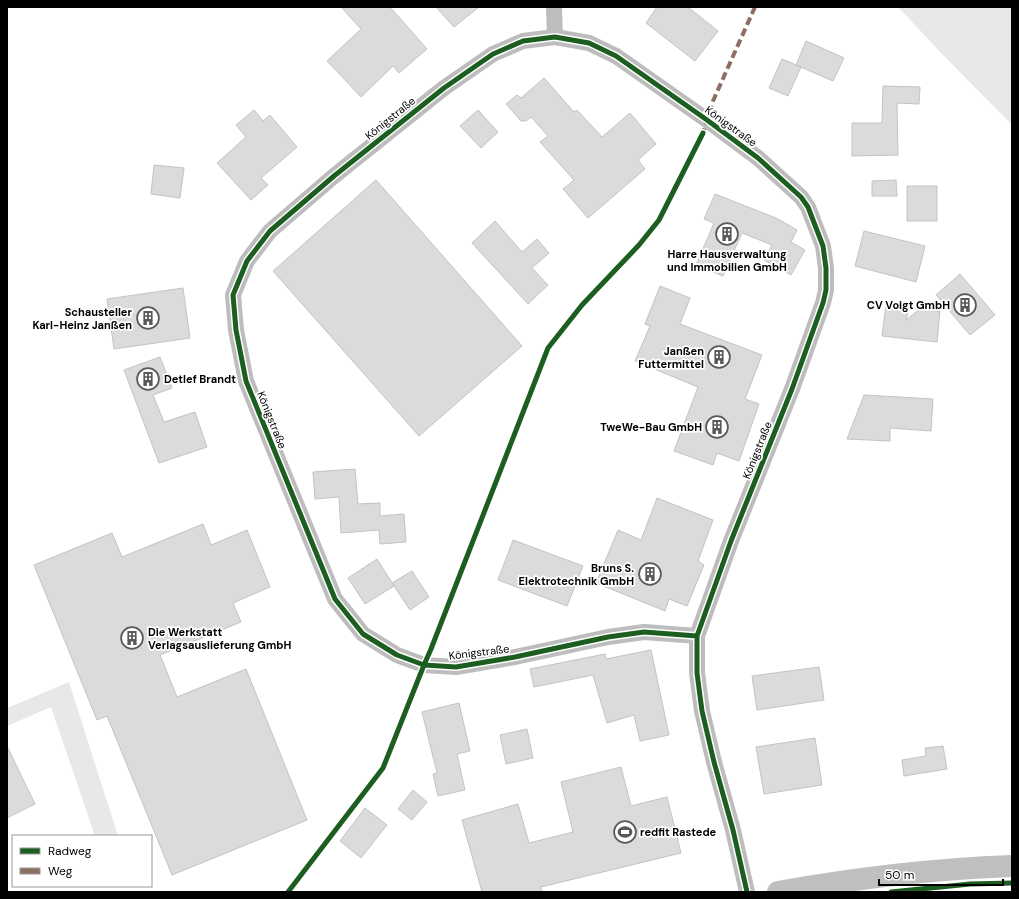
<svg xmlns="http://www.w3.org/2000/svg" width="1019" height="899" viewBox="0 0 1019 899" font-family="'DM Sans',sans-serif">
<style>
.green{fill:#e8e8e8}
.building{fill:#dbdbdb;stroke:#c3c3c3}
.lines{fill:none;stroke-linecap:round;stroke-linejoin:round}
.street{stroke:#bdbdbd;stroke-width:16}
.secondary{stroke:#bfbfbf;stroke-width:22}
.quiet{stroke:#8d6e63;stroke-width:4;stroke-dasharray:8 4;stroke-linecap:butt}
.cycleway-casing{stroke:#fff;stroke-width:8}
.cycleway{stroke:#1b5e20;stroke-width:5}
.labels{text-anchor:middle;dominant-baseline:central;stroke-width:3.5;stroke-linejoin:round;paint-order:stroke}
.street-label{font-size:11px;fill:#000;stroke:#fff}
.poi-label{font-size:11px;font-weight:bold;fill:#000;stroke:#fff;text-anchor:end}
</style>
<rect width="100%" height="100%" fill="#fff"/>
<path class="green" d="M898,7H1012V125L944,56Z
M69,682L118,836H95L51,707L7,726V708Z"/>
<path class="building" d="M341,7H390L427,49L399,73L393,66L361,97L327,61L361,29Z
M436,7H479L454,27Z
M657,7H688L718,31L695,61L646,23Z
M806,41L844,58L833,81L796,65Z
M782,59L801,67L788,96L769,88Z
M544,78L574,112L577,110L602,137L630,113L656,144L638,160L645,169L588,218L563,189L574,180L540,142L548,136L531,117L526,121H521L506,104L517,95L521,98Z
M883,86L920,87L919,104L897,103L898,155L852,156V123H882Z
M254,110L263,121L270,115L297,147L261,178L268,185L251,200L217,163L246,137L236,125Z
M478,110L498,132L481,148L460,126Z
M154,165L184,168L180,198L151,194Z
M376,180L522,346L419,436L273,271Z
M896,180L897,196H872V181Z
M907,186H937V221H907Z
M715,194L776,218L797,230L791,242L805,250L791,275L764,260L772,245L742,233L723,276L696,265L714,223L704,219Z
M495,221L522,252L537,239L549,253L532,268L548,285L528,304L472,243Z
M864,231L925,246L916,282L855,266Z
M960,274L995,315L970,335L936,295Z
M660,286L690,298L680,324L762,355L745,399L759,404L739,461L717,453L713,465L674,451L698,387L635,361L650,326L645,324Z
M183,288L190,338L114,349L107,299Z
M886,305L909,308L906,320L920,309L940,311L937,342L882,336Z
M160,357L172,388L153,395L164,422L195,412L207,447L159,463L124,370Z
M864,395L933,399L931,431L890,428V441L847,439Z
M355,469L358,504L380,503V516L404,514L406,542L380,544L379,530L341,533L339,497L315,499L313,472Z
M657,498L713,520L698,561L704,565L687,606L669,599L665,611L596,583L618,530L641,540Z
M203,524L211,545L247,530L270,587L233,603L241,622L160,655L177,697L246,669L307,820L172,875L107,716L97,720L34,565L112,533L122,557Z
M513,540L583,566L567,606L498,580Z
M377,559L394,586L365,604L348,578Z
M412,571L429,597L410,610L392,583Z
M651,650L669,735L640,741L634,715L607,723L593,675L534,687L530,669L605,654L606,659Z
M819,667L824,700L757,710L752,676Z
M459,703L470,751L457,754L465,790L438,796L433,774L437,773L422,712Z
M527,729L533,758L506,764L500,735Z
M815,738L822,785L764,794L756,747Z
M7,746L35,804L7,818Z
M943,746L947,769L904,776L902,760L926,756L925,748Z
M621,767L631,806L667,797L681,853L541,887L542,892H482L462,820L518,804L529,843L573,832L561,782Z
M413,790L427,802L412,820L398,809Z
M365,808L387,825L361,858L340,841Z"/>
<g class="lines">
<path class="street" d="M554,7L555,37
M697,636L644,632L608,637L515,657L456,667L424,665L397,655L363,634L335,599L246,381L236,330L233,295L247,261L270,231L334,176L444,88L493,54L523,41L555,37L589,43L616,56L707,120L758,158L801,197L808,207L823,246L826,268V290L823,303L792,389L731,541L697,636V673L702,711L714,762L733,830L747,892"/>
<path class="secondary" d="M778,892C856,878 933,869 1012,866"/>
<path class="quiet" d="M702,136L713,101L755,7"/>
<g class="cycleway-casing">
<path id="cycleway" d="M697,636L644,632L608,637L515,657L456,667L424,665L397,655L363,634L335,599L246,381L236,330L233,295L247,261L270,231L334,176L444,88L493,54L523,41L555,37L589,43L616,56L707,120L758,158L801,197L808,207L823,246L826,268V290L823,303L792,389L731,541L697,636V673L702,711L714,762L733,830L747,892
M288,892L383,768L424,665L431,649L548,348L582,305L639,245L659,220L703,133
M891,892L970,884L1012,883"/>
</g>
<use href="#cycleway" class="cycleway"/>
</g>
<defs>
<g id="building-ring" transform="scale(1.15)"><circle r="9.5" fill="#fff" stroke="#595959" stroke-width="1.5"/><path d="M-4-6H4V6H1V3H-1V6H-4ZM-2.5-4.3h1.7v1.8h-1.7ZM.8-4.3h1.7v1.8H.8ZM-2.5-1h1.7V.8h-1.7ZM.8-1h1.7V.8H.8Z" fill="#595959"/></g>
<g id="stadium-ring" transform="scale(1.15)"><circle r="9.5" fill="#fff" stroke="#595959" stroke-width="1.5"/><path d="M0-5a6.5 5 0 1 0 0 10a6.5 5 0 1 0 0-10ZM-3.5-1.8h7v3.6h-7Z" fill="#595959"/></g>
</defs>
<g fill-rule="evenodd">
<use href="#building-ring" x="727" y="234"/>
<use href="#building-ring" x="965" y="305"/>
<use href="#building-ring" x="148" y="318"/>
<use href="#building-ring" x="719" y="357"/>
<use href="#building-ring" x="148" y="379"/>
<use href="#building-ring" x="717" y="427"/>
<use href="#building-ring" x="650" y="574"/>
<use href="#building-ring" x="132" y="638"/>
<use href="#stadium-ring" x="625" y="832"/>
</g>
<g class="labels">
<g class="street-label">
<text transform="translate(390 118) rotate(-39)">Königstraße</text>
<text transform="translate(731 126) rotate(36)">Königstraße</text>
<text transform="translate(272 420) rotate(68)">Königstraße</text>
<text transform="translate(757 450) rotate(-68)">Königstraße</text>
<text transform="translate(479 652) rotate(-7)">Königstraße</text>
</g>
<g class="poi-label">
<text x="727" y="254" text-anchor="middle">Harre Hausverwaltung<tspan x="727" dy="13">und Immobilien GmbH</tspan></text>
<text x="950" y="305">CV Voigt GmbH</text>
<text x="132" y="312">Schausteller<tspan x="132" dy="13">Karl-Heinz Janßen</tspan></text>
<text x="704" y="351">Janßen<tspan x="704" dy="13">Futtermittel</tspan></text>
<text x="164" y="379" text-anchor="start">Detlef Brandt</text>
<text x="702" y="427">TweWe-Bau GmbH</text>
<text x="634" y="568">Bruns S.<tspan x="634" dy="13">Elektrotechnik GmbH</tspan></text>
<text x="148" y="632" text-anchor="start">Die Werkstatt<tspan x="148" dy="13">Verlagsauslieferung GmbH</tspan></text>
<text x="640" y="832" text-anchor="start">redfit Rastede</text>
</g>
</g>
<rect width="1019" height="899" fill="none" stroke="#000000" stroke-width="16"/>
<rect x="12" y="835" width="140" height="52" fill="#ffffff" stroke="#999999"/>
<rect x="20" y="848" width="20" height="6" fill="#1b5e20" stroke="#999999"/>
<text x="48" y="855" font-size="12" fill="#000000">Radweg</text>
<rect x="20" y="868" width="20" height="6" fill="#8d6e63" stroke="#999999"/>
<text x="48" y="875" font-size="12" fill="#000000">Weg</text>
<path d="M879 879v6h124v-6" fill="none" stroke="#000000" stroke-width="2"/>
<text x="885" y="879" font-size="12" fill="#000000" stroke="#ffffff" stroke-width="3" paint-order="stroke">50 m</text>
</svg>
